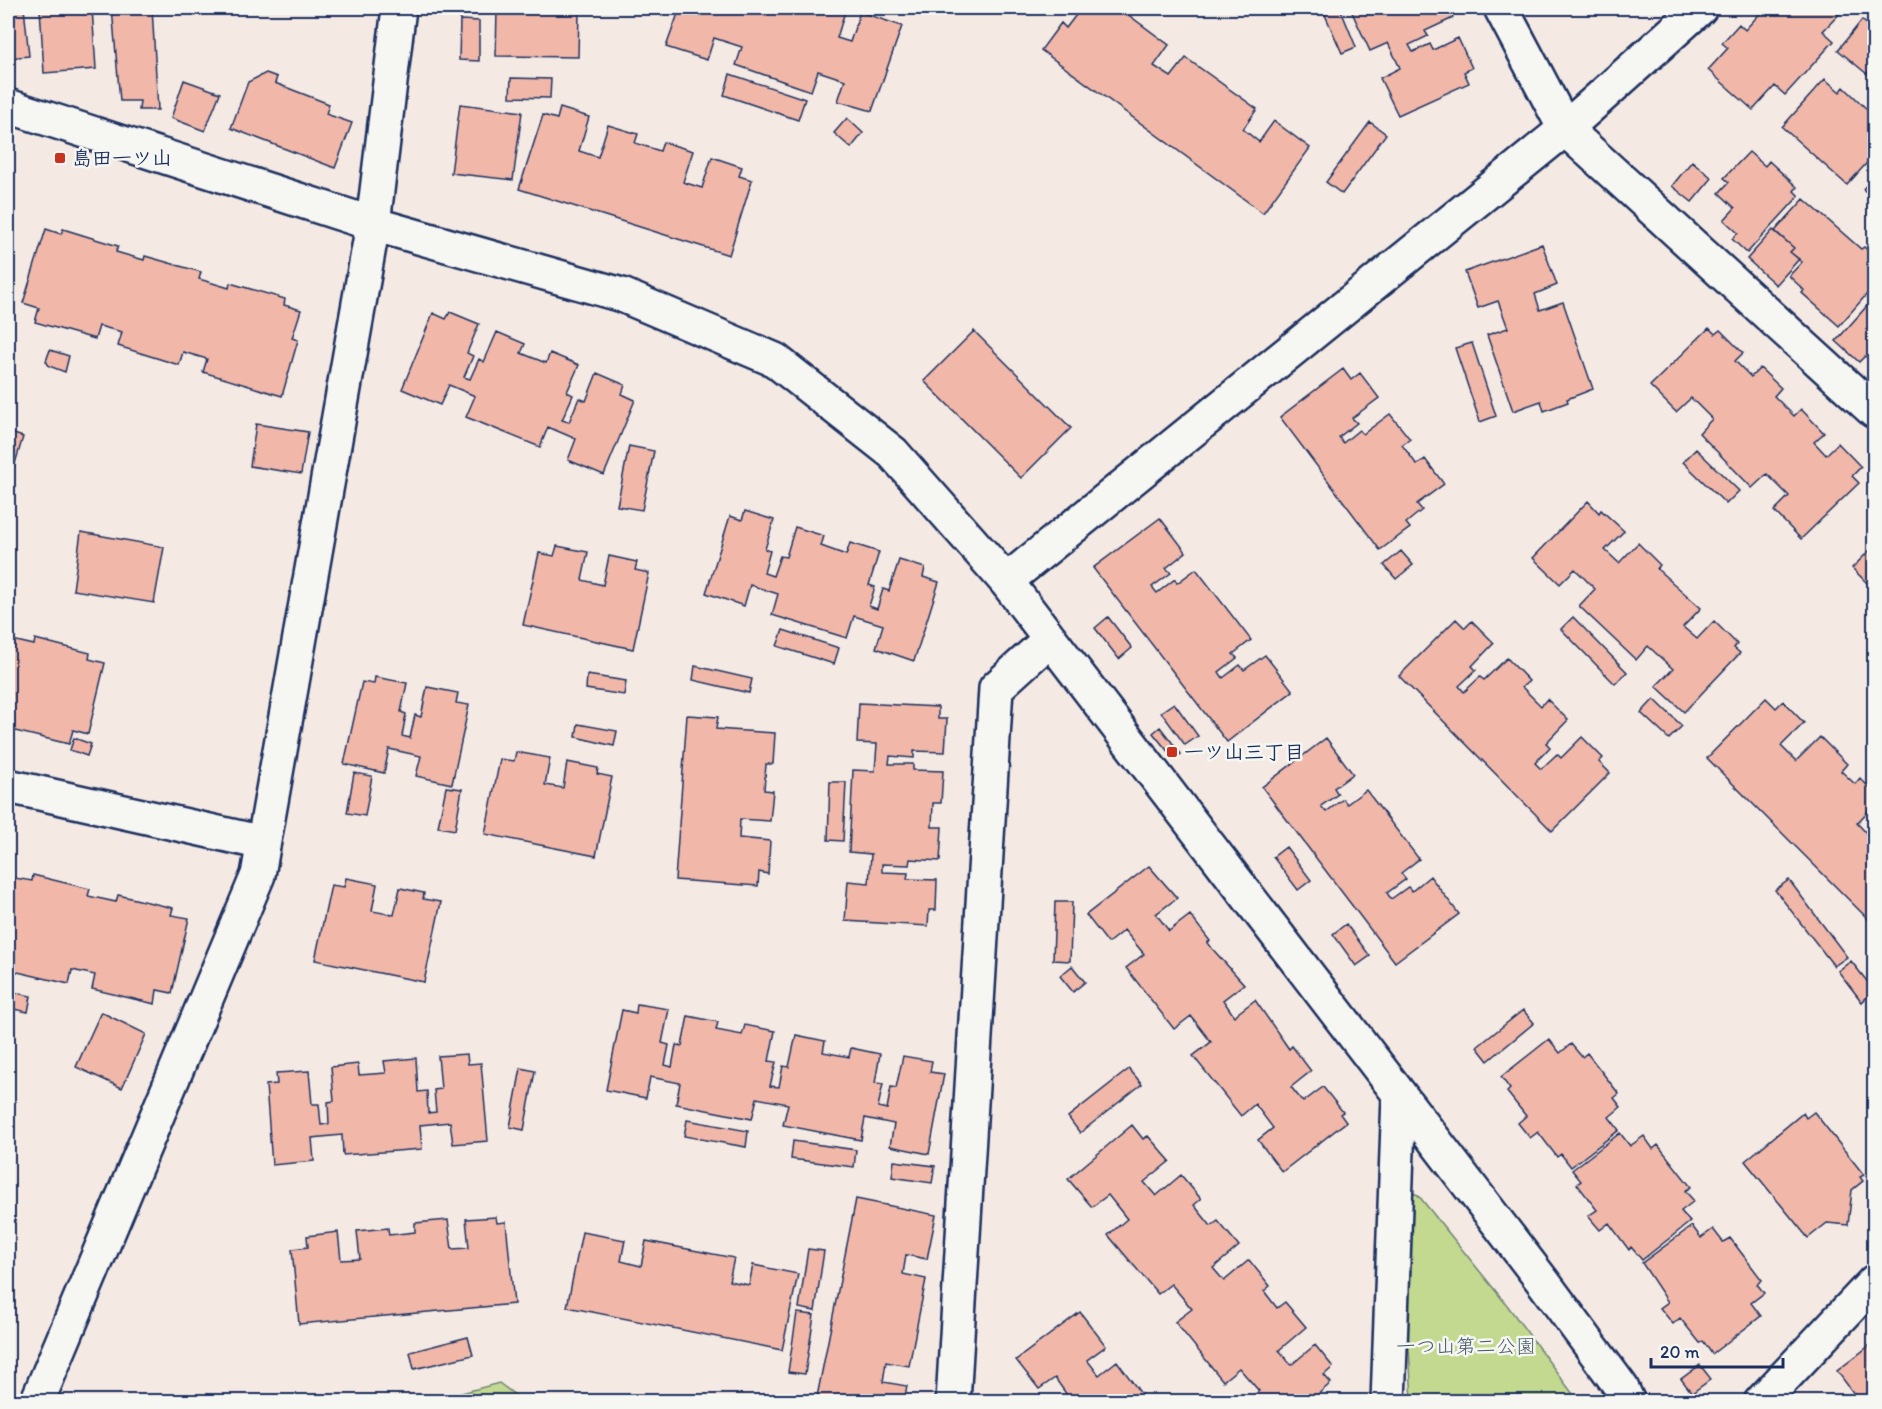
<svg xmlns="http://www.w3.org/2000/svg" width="1882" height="1409" viewBox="0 0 1882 1409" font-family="Itim,'Klee One',sans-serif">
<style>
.green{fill:#c2d98f;stroke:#6e8476;stroke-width:1.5}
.building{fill:#f1b8a9;stroke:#1b2f5e;stroke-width:1.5}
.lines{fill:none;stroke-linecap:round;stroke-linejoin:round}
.street-casing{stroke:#1b2f5e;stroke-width:38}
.secondary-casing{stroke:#1b2f5e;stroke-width:38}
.street{stroke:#f6f6f2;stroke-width:33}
.secondary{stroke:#f6f6f2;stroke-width:33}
.poi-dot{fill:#c8321e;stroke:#f6f6f2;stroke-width:2}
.labels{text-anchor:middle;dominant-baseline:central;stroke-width:5;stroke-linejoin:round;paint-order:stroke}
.poi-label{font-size:20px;font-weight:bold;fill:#1b2f5e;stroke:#f6f6f2;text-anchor:start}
.park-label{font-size:20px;fill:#455a6a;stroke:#f6f6f2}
</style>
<rect width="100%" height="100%" fill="#f5eae3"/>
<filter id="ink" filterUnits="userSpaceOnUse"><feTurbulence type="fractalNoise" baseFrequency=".0167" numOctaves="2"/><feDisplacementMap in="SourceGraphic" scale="12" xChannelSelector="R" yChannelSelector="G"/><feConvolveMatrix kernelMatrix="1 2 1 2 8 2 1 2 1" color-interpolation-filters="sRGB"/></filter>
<g filter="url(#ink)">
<path class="green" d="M1400,1188L1418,1195L1507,1305L1578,1401H1412Z
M499,1383L523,1401H431Z"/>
<path class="building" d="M8,8H24L29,56L8,58Z
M40,8H92L96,69L44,73Z
M112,8H152L158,110H139L140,101H120Z
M497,8H552V11L579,12L578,57L496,56Z
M680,8H738L747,11L748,8H801L808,10L809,8H846L837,38L850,42L860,12L902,26L872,111L838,101L845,80L818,71L811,91L736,65L742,47L714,38L707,60L666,47Z
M1089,8H1119L1169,45L1154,66L1171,77L1186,58L1257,109L1243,129L1259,142L1274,121L1310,148L1263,213L1041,50L1061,23L1066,28L1079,11L1084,14Z
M1322,8H1340L1356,47L1342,53Z
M1350,8H1449L1453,18L1425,31L1428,36L1409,45L1413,52L1430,44L1433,50L1458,38L1472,68L1464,72L1469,83L1398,115L1380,78L1400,68L1388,43L1370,51Z
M1765,8H1845L1823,31L1834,41L1785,95L1775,86L1753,110L1708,70L1728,48L1722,43L1739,24L1745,30Z
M460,20L479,21V61L459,60Z
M1862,20L1874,31V65L1867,74L1838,50Z
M266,73L277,77L275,83L329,104L326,114L352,123L335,168L231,128L248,82Z
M730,74L805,99L798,120L724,95Z
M511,78L551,79L550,98L510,97Z
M1825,79L1840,92L1844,87L1872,114L1874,112V155L1847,185L1782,127Z
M184,80L220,93L205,131L171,118Z
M460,104L522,112L513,180L451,173Z
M560,108L589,117L579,151L598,157L608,125L638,134L635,143L660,151L663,142L693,151L683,182L702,188L712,157L742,167L739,176L752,180L729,255L519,189L543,115L557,119Z
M847,118L863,133L851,148L834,133Z
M1370,122L1386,134L1342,194L1326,182Z
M1749,152L1765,166L1769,161L1797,187L1794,191L1799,196L1747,253L1732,239L1738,233L1724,220L1735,208L1719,193L1729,182L1724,178Z
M1692,161L1712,178L1692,202L1672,186Z
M1874,177V200L1863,189Z
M1804,199L1861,249L1864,247L1874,256V286L1839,326L1802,293L1804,290L1789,276L1802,262L1790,252L1794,248L1775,231Z
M46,229L61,234L63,229L118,246L116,252L144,260L145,256L201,272L199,279L229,288L230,283L285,299L284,305L301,310L292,338L298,340L282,396L203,372L207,359L183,352L179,365L118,346L122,332L99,326L95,339L35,322L39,308L23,303Z
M1773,230L1794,248L1790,252L1799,259L1776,285L1747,259Z
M1542,244L1557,285L1535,294L1540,310L1563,302L1593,389L1567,399L1568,402L1544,411L1541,401L1513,411L1487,335L1508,328L1498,301L1478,308L1465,272Z
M1874,298V363L1865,356L1859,362L1836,341Z
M450,312L479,324L467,353L473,356L464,377L470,379L479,359L484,362L497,332L525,344L521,353L546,363L550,353L579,365L567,392L573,395L562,420L569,422L579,398L586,401L597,373L625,385L622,394L635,400L604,475L568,460L576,439L548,427L540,447L466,417L475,396L449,385L440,405L402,389L433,313L446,319Z
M1709,328L1715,334L1720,330L1743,353L1735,361L1751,377L1760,368L1781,388L1774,396L1794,416L1801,409L1824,433L1814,442L1826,455L1838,443L1861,467L1852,476L1859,483L1801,539L1774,511L1789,496L1767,474L1752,488L1699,433L1712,419L1691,398L1676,412L1650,386Z
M974,331L1071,428L1021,478L924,381Z
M1472,343L1496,416L1480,422L1455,348Z
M50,350L69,356L65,372L49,366L46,361Z
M1343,369L1351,380L1360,373L1379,398L1352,418L1357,423L1339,437L1343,443L1359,430L1363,434L1390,414L1410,439L1402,445L1417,465L1425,459L1444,484L1417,504L1422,510L1406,523L1410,528L1380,550L1280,417Z
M256,424L308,432L301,474L250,466Z
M8,432L23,437L8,487Z
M629,446L654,451L642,510L617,506Z
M1696,449L1739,491L1726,504L1683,462Z
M1588,501L1599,513L1601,510L1624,531L1605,550L1619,563L1638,543L1660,565L1657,569L1701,608L1683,627L1697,639L1714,621L1737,644L1734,648L1740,653L1684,712L1656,686L1673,669L1648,646L1636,660L1579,606L1595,589L1575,569L1560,584L1533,558Z
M745,511L774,520L765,549L770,551L764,573L773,576L780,556L786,557L795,527L824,536L821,546L846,555L850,543L879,552L869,585L875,587L869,606L877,609L883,589L889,591L899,560L925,568L923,577L939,582L914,661L876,648L883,625L854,616L847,638L772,615L778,594L750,585L744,606L706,593L730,516L742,520Z
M1160,518L1186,552L1166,568L1171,573L1152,587L1157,593L1175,579L1177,583L1196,569L1251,640L1233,654L1237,658L1219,672L1223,678L1240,665L1244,670L1265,655L1293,691L1227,742L1093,568Z
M81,532L164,547L154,603L73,590Z
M557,546L588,552L582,580L603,585L609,556L637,562L635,570L649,573L633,649L523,625L539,553L554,556Z
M1874,546V590L1852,568Z
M1401,551L1413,565L1396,579L1384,565Z
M1108,617L1132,648L1119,659L1095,628Z
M1573,617L1627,672L1615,684L1561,629Z
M1456,619L1465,628L1472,621L1494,643L1472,666L1476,670L1459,686L1464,692L1480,677L1484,680L1507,658L1529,681L1522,687L1541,706L1547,699L1568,720L1546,743L1550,747L1535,763L1541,769L1557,754L1561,758L1582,737L1603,758L1599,762L1610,773L1552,831L1399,676Z
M783,630L839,648L834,664L777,646Z
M8,639L34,645L35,639L90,653L89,659L105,663L88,734L73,730L69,744L11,730L14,716L8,715Z
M695,666L752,679L749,693L693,680Z
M587,675L626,681L624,695L586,689Z
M375,677L407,683L401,712L406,714L402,736L410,738L415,715L421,717L427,687L458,693L456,703L469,705L452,784L416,776L421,756L389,749L384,773L344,764L362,682L374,684Z
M1766,698L1776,708L1783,701L1804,723L1781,746L1796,761L1820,737L1847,764L1841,771L1855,784L1860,778L1874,792V805L1857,823L1870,837L1874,833V925L1707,758Z
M1654,699L1682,726L1669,739L1641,713Z
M859,703L938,707V719H947L945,752L914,751V758L890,756L889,764H913V770L943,771L941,803H933L932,827H942L940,861L910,859L909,865L882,864V872L908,873L907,879L937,880L936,910H929L928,926L845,921L848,881L869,883L871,854L849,852L853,770L875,771L877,744L857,743Z
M1174,703L1198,736L1185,745L1161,712Z
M687,715L718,717L716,729L775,733L773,764H766L764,790L773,791L770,821L740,819L739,838L770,841L768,874L759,872L758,886L675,880Z
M578,724L617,731L614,746L576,737Z
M1160,727L1181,754L1174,759L1153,733Z
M74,738L91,744L87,756L70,750Z
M1326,738L1353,774L1334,788L1338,794L1321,806L1326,812L1343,799L1347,804L1366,790L1419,859L1401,873L1406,879L1387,893L1391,899L1408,887L1412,891L1430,876L1459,914L1395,962L1262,787Z
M516,752L550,758L545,785L563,788L567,762L598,768L597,774L612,777L596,856L485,834L500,759L514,761Z
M354,773L372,776L365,816L347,813Z
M830,782H846L843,841L828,840Z
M446,787L462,789L455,830L438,827Z
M1286,847L1311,880L1298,890L1273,857Z
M1149,866L1177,898L1156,914L1169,931L1190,915L1210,941L1207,943L1244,984L1223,1000L1234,1016L1255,1000L1289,1049L1292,1046L1311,1071L1291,1087L1303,1102L1323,1087L1343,1112L1340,1114L1346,1122L1282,1172L1258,1140L1273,1128L1255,1104L1241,1116L1193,1056L1211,1042L1191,1016L1174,1029L1126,968L1144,954L1124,930L1108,943L1086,915Z
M33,875L90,889L88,896L116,902L118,895L173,908L171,915L189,918L172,993L157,990L155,1004L92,989L95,975L72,970L69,984L9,970L12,955L8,954V909L15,878L32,881Z
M346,878L377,884L372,911L394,915L400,888L424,893L423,899L441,902L424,982L315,960L331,885L344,887Z
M1789,880L1847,957L1834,966L1775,890Z
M1055,902H1072L1070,961L1053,960Z
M1346,924L1370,956L1356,966L1333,934Z
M1851,961L1874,990L1862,1002L1838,971Z
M1072,966L1085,982L1073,992L1060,976Z
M12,992L31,996L28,1012L9,1008Z
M637,1004L669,1009L662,1043L669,1045L665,1065L672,1067L676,1045L682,1046L688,1016L718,1022L716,1030L742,1035L745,1025L775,1031L769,1061L776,1062L770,1086L779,1087L783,1066L789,1067L796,1035L825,1041L823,1052L849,1057L851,1048L880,1054L875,1083L883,1084L878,1107L887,1109L891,1087L896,1088L903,1056L932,1061L930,1072L944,1074L929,1154L890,1146L894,1124L865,1118L861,1140L783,1125L788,1104L757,1098L752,1119L676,1104L680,1083L650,1077L646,1098L606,1090L622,1010L636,1013Z
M1523,1010L1534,1023L1488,1061L1477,1047Z
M101,1012L146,1034L122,1088L76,1067Z
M1549,1039L1560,1053L1571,1044L1582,1057L1587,1053L1619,1094L1614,1098L1621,1107L1609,1117L1619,1130L1571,1167L1561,1154L1557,1157L1538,1132L1530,1138L1518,1123L1526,1116L1507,1092L1510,1089L1501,1077Z
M467,1054L468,1064L481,1063L488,1141L453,1144L450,1122L420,1125L422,1149L343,1155L342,1135L312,1138L314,1161L272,1165L266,1085L277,1084L276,1073L309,1071L312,1104H319L321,1125L329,1124L328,1102L334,1101L331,1067L358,1064L359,1075L386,1073L384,1061L416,1058L418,1092L427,1091L428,1113L436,1112L434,1090L441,1089L438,1056Z
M521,1068L535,1071L524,1130L510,1127Z
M1129,1069L1142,1084L1080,1133L1068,1117Z
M1814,1112L1864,1175L1860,1177L1863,1181L1852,1190L1848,1225L1827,1223L1808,1238L1745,1161L1803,1113L1806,1118Z
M687,1120L748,1131L746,1147L684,1136Z
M1132,1125L1143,1139L1148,1136L1170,1161L1144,1182L1156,1196L1181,1175L1201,1199L1194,1205L1211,1226L1218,1221L1239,1246L1213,1268L1224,1281L1249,1260L1270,1286L1264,1291L1277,1308L1285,1302L1306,1327L1279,1350L1291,1365L1315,1345L1333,1367L1324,1375L1331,1383L1309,1402H1246L1259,1391L1239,1368L1223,1381L1175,1322L1192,1309L1171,1284L1158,1294L1108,1235L1127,1219L1108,1195L1092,1207L1068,1179Z
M1620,1133L1630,1146L1644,1136L1653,1149L1658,1145L1691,1187L1685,1191L1694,1201L1681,1211L1690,1222L1642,1260L1631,1247L1629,1250L1609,1223L1600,1230L1588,1216L1597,1210L1577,1184L1581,1181L1572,1170Z
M793,1141L856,1150L854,1167L791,1159Z
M894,1161L935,1166L932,1183L892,1177Z
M856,1199L936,1215L927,1259L906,1255L903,1274L926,1279L909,1366L886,1362L883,1382L907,1386L904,1402H816Z
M496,1217L497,1223L506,1222L514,1304L299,1324L292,1249L308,1247L307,1236L338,1232L341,1260L360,1259L357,1231L388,1228L389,1235L415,1232V1223L448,1220L452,1249L469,1248L466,1219Z
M1692,1226L1701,1238L1713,1229L1723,1242L1730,1238L1762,1280L1757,1284L1764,1293L1751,1303L1761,1316L1712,1354L1703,1341L1700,1343L1680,1318L1673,1324L1660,1308L1668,1302L1642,1263Z
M582,1232L625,1240L621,1261L641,1266L646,1241L734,1258L729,1281L749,1285L753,1265L798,1274L782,1350L567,1307Z
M808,1249L824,1251L815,1311L799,1308Z
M1080,1312L1106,1346L1087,1360L1099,1375L1117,1361L1147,1402H1072L1055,1378L1039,1389L1016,1360Z
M797,1313L814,1315L805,1374L788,1372Z
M468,1337L473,1355L414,1369L410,1352Z
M1874,1342V1402H1860L1837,1371Z
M1700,1365L1711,1379L1692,1393L1681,1379Z"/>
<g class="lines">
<g class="street-casing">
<path id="street" d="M1501,8L1565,129L1874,411
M1006,581L1565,129L1700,8
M8,786L263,843
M953,1402L996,688L1050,639
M1388,1402L1399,1095
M1761,1402L1874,1282"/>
</g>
<g class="secondary-casing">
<path id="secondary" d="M8,106L373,224L622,295L775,360L893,453L1006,581L1544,1283L1621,1387L1628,1402
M37,1402L258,875L373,224L399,8"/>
</g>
<use href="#street" class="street"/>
<use href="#secondary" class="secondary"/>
</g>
</g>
<g class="poi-dot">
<rect x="54" y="152" width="12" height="12" rx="3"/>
<rect x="1166" y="746" width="12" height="12" rx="3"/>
</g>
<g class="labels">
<g class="poi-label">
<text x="72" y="158">島田一ツ山</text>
<text x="1184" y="752">一ツ山三丁目</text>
</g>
<g class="park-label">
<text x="1466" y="1346">一つ山第二公園</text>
</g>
</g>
<rect width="1882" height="1409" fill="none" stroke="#f6f6f2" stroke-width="30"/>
<rect x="15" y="15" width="1852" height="1379" fill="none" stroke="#1b2f5e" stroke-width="2" filter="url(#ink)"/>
<path d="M1651 1358v9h132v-9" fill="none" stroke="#1b2f5e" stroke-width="3"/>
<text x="1660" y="1358" font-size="18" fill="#1b2f5e" stroke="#f6f6f2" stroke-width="4.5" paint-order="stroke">20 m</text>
</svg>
